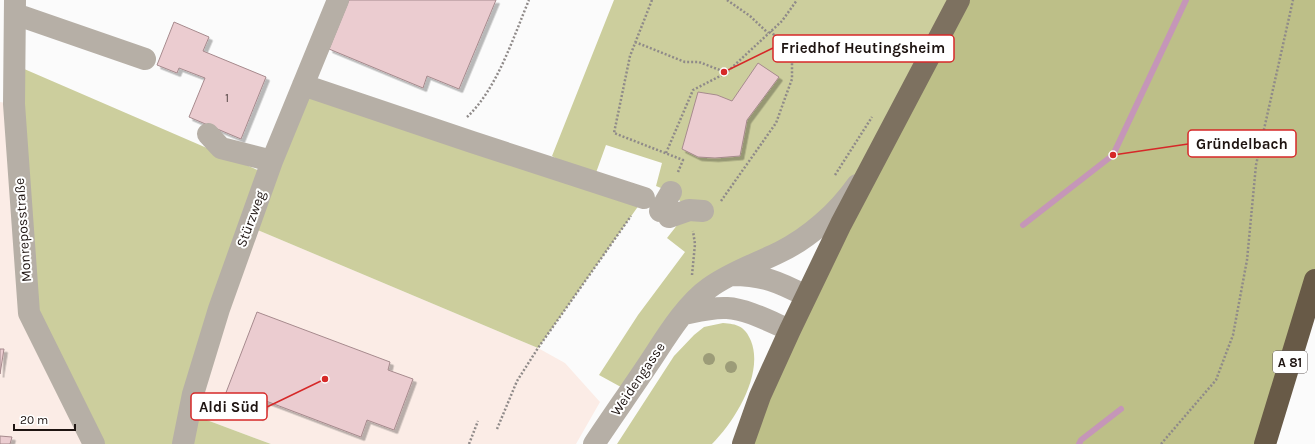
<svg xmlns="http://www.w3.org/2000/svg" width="1315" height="444" viewBox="0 0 1315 444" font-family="Karla,sans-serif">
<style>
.built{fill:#fbece6}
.green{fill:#ccce9d}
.forest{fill:#bdbf88}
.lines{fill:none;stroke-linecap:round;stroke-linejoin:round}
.stream{stroke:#c596b8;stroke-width:6}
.building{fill:#ebccd0;stroke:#a68a8d;filter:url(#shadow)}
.path{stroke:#8f8a89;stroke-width:2.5;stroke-dasharray:2 2;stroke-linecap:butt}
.minor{stroke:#b6afa6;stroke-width:22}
.major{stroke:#7d7160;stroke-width:22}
.highway{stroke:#685a47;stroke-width:22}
.tree{fill:#9c9c78}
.labels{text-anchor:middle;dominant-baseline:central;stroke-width:4;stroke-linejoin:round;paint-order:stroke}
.number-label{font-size:12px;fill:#514241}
.shield{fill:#fff;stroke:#625a58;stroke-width:1}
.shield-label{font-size:13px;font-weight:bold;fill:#1e1411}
.street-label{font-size:14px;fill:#1e1411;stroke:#fff}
.leader{fill:none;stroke:#d62828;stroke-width:1.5}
.callout-dot{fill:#d62828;stroke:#fff;stroke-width:1.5}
.callout{fill:#fff;stroke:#d62828;stroke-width:1.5}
.callout-label{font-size:15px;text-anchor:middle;font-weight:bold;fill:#1e1411}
</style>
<defs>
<filter id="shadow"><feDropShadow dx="3.5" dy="3.5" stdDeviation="0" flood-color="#0004"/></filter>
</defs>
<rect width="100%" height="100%" fill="#fbfbfb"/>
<path class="built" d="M0,102L14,104L94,444H0Z
M248,226L538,348L565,363L600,402L576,444H271L188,413Z"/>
<path class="green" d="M614,0H959L920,74L831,214L725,278L630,392L599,375L638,315L685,252L667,238L689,210L671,192L656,186L662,163L606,145L593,181L644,198L538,348L248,226L188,413L271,444H94L29,313L15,65L267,174L303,85L591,180L552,156Z
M723,323C737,324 745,326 751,341C764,374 735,421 712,444H617L674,356L694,335L704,327Z"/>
<path class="forest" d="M959,0H1315V280L1265,444H745Z"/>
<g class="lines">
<path class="stream" d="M1023,225L1113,155L1186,0
M1079,444L1081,440L1121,409"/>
</g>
<path class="building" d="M349,0H496L459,89L427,76L423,88L329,49Z
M174,22L209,37L203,51L266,77L241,139L189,117L205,78L179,68L177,73L157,65Z
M758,63L779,77L747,120L740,156L715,158L698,157L682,149L698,92L717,95L732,101Z
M257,312L390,362L388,370L413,379L394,430L367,420L361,437L266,401L260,417L222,403Z
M0,349H4L0,374Z
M0,436L12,437L10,444H0Z"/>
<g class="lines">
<path class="path" d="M652,0L630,56L614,133L683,160L678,172
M727,0L750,16L768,33
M635,42L685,62H699L725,72
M467,117C497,89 513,38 529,0
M666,153L693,90L726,73L782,21L797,0
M835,175L872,117
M721,201L776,123L792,79V59L771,31
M692,275L695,244L693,231
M497,429L517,381L538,348L631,216
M469,444L478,421
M1161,444L1216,380L1233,335L1247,260L1256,165L1293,0"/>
<path class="minor" d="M15,0L14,104L29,313L94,444
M15,14L145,59
M303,85L472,142L644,198
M208,134L221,148L272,161
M660,211L671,192
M669,217L689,210L703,211
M732,275C763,275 779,282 806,296
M684,314C698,311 713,307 727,308C747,309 771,322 790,330
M183,444L193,394L219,309L272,161L338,0
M594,444C612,417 631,390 649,363C665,339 685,305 709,288C731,272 756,264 780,252C809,238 838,212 857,185"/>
<path class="major" d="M743,444L760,396L790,330L841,224L959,0"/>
<path class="highway" d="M1265,444L1315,280"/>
</g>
<g class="tree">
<circle cx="709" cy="359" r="6"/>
<circle cx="731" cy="367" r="6"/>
</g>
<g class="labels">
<g class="number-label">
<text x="227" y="98">1</text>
</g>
<rect class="shield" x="1273" y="351" width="34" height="22" rx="3"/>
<g class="shield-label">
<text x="1290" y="362">A 81</text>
</g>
<g class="street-label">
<text transform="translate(251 219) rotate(-70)">Stürzweg</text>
<text transform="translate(23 230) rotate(-94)">Monreposstraße</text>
<text transform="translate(638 379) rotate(-56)">Weidengasse</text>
</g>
</g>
<path class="leader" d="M724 72L773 48M1113 155L1188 144M325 379L267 407"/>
<g class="callout-dot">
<circle cx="724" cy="72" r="4"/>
<circle cx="1113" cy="155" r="4"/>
<circle cx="325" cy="379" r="4"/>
</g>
<g class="callout">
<rect x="773" y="35" width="181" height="27" rx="4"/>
<rect x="1188" y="130" width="108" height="27" rx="4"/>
<rect x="191" y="393" width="76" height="27" rx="4"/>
</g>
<g class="callout-label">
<text x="863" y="53">Friedhof Heutingsheim</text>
<text x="1242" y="149">Gründelbach</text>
<text x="229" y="412">Aldi Süd</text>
</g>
<path d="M14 424v6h61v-6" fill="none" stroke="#1e1411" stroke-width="2"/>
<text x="20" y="424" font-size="12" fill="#1e1411" stroke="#ffffff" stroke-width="3" paint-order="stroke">20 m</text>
</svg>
